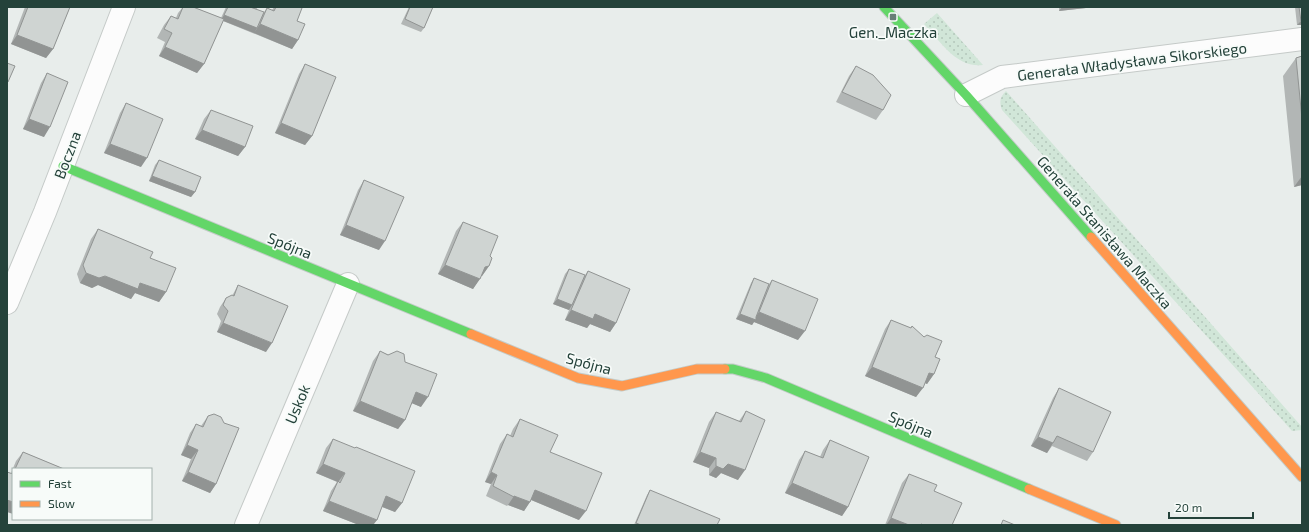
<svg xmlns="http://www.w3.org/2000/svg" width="1309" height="532" viewBox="0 0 1309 532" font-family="'Exo 2',sans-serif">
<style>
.grass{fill:url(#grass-dots)}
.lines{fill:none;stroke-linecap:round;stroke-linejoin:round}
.street-casing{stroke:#c5cac8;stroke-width:24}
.fast-casing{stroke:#c3cbc8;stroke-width:11}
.slow-casing{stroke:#c3cbc8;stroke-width:11}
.street{stroke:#fcfcfc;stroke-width:22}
.fast{stroke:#63d668;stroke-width:9}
.slow{stroke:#ff974d;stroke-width:9}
.wall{fill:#b2b6b5}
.shaded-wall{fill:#919493}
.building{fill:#cfd4d2;stroke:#919493}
.poi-dot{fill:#697e78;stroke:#f7fbf9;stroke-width:1.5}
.labels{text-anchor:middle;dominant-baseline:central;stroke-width:3.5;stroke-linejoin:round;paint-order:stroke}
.poi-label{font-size:15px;fill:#24423a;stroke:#f7fbf9}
.street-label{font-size:15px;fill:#24423a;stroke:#f7fbf9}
</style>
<defs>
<pattern id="grass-dots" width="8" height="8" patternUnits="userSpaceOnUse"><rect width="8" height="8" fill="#d1e6d8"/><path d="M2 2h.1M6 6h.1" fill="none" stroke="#b3c6ba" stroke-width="1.8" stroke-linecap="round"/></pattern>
</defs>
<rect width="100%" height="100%" fill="#e8edeb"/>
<path class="grass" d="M937,13L983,65C956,68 941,42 924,24Z
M1006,91L1302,427V430L1292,431L1285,423L1002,110C999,101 1000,97 1006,91Z"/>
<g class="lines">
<g class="street-casing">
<path id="street" d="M966,95L1002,77L1302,39
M7,303L45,212L124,7
M246,525L348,284"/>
</g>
<g class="fast-casing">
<path id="fast" d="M884,7L966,95L1091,237
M63,166L471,334
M725,369H733L766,378L1029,489"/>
</g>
<g class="slow-casing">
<path id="slow" d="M1091,237L1302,477
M471,334L578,378L622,386L697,369H725
M1029,489L1116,525"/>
</g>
<use href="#street" class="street"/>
<use href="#fast" class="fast"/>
<use href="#slow" class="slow"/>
</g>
<path class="wall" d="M25,7H70L53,49L46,58L11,44Z
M183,7H193L221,18L226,7H258L256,10L264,12L267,8L272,10L274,7H300L297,21L298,40L292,49L223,21L204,64L197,73L159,56L165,42L157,38L164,25L171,16L176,18L178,13Z
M409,7H433L424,28L421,32L401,24Z
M1059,7H1095L1059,11Z
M1295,7H1302V25H1297Z
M1302,56V185L1294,187L1283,76L1296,58Z
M305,64L312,136L305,145L275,133L299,74Z
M856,66L883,110L876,120L836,102L849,76Z
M47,73L44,137L23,129L41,83Z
M126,103L141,167L104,153L120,113Z
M211,110L245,147L238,156L195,139L204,119Z
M159,160L195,192L191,197L149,181L155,165Z
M364,180L379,250L340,235L358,190Z
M463,222L490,256L489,266L482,276H481L473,289L438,274L456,231Z
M98,229L150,258L166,292L159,302L135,293L131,299L98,285L92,288L80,283L77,274L91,239Z
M569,269L585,275L588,271L616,323L610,332L590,324L587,328L565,320L569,310L553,304L565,274Z
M754,278L769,284L772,280L798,340L754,322L752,325L736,319L751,283Z
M238,285L266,352L217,332L221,321L217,314L220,307L226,298L232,296Z
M891,320L911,328L912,326L935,357L934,374L927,384L925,383L916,397L865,376L885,329Z
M380,351L405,362L421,407L412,403L405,420L398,429L353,411L373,361Z
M1059,388L1093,452L1087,461L1052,446L1047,453L1031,446L1053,398Z
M746,411L738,480L721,473L716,478L709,475V468L693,462L709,422L716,412L739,421Z
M208,416L216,484L210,493L182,481L191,459L181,455L190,433L196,424L201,426Z
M520,419L550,452L579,520L531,500L524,511L508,505L507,506L486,496L491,484L485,482L500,444L507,434L510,436L513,429Z
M333,439L402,503L395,512L382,507L377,520L373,525H359L323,511L331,491L337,482L316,473L326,448Z
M830,440L848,507L842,516L785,493L799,460L805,451L820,457L823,450Z
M23,452L64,469H13V514L11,473L16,461Z
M909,474L934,491L952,525H885L902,483Z
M650,490L717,525H634L647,495Z"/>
<path class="shaded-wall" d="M1062,7H1095L1059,11Z
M224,15L257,28L254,33L221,20Z
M1302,20V25H1297Z
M260,24L298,40L292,49L254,33Z
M17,35L53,49L46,58L11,44Z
M165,47L204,64L197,73L159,56Z
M29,119L50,127L44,137L23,129Z
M281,123L312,136L305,145L275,133Z
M202,130L245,147L238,156L195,139Z
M110,144L147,158L141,167L104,153Z
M152,176L195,192L191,197L149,181Z
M1302,176V185L1294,187Z
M346,225L385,241L379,250L340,235Z
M445,265L480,279L473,289L438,274Z
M489,266L482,276H479L485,267Z
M86,273L140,283L166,292L159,302L135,293L131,299L98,285L92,288L80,283Z
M557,299L572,305L569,310L553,304Z
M571,310L595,314L616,323L610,332L590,324L587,328L565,320Z
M759,312L805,331L798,340L754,322L752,325L736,319L740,314L754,319Z
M223,323L272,343L266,352L217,332Z
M872,367L923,388L916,397L865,376Z
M929,373L934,374L927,384L923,382Z
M416,392L428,397L421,407L409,402Z
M360,401L405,420L398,429L353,411Z
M1038,437L1053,443L1047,453L1031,446Z
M187,445L198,450L191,459L181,455Z
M700,452L716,458L709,468L693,462Z
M323,464L345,473L338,482L316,473Z
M728,464L745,470L738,480L721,473L716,478L709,475L716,466Z
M188,472L216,484L210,493L182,481Z
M491,472L497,475L491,484L485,482Z
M792,483L848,507L842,516L785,493Z
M535,490L586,511L579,520L529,499Z
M386,496L402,503L395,512L380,506Z
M514,496L530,502L524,511L508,505Z
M7,500L13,502V514L7,512Z
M329,501L377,520L373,525H359L323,511Z
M891,518L909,525H886Z"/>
<path class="building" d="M28,7H70L53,49L17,35Z
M183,7H193L224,19L204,64L165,47L172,33L164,29L171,16L178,19Z
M228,7H250L264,12L257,28L224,15Z
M276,7H300L302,8L297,21L305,24L298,40L260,24L267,8L274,11Z
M410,7H433L424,28L405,19Z
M1299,7H1302V20L1301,21Z
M1302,56V119L1296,58Z
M7,63L15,66L8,82H7Z
M305,64L336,77L312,136L281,123Z
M856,66L873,75L891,95L883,110L842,92Z
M47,73L68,82L50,127L29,119Z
M126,103L163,119L147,158L110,144Z
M211,110L253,126L245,147L202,130Z
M159,160L201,177L195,192L152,176Z
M364,180L404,197L385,241L346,225Z
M463,222L498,236L490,256L492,258L489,266L485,267L480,279L445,265Z
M98,229L153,252L150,258L176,268L166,292L140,283L138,289L105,276L99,278L86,273L83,265Z
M569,269L585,275L572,305L557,299Z
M588,271L630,289L616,323L595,314L593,319L571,310Z
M754,278L769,284L756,317V320L740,314Z
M772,280L818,299L805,331L759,312Z
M238,285L288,306L272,343L223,323L228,311L223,305L226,298L232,295L234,296Z
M891,320L911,328L912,326L924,337L927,335L942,341L935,357L940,359L934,374L929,373L923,388L872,367Z
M380,351L388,355L397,351L404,354L405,362L437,374L428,397L416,392L405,420L360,401Z
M1059,388L1111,412L1093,452L1057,436L1053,443L1038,437Z
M746,411L765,420L745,470L728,464L723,469L716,466V458L700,452L716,412L741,422Z
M214,414L221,417L224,423L239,428L216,484L188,472L198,450L187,445L196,424L203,427L208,416Z
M520,419L558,435L550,452L602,473L586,511L535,490L530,502L514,496V497L493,486L497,475L491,472L507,434L513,437Z
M333,439L355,448L356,447L415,471L402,503L386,496L377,520L329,501L338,481L340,483L345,473L323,464Z
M830,440L869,457L848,507L792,483L805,451L823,458Z
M23,452L64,469H15Z
M7,472L13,474V502L7,500Z
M909,474L937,485L934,491L962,503L952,525H924L921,524L920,525H909L891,518Z
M650,490L720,519L717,525H641L636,523Z
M1003,520L1015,525H1001Z"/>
<rect class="poi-dot" x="889" y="13" width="8" height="8" rx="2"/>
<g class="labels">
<g class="poi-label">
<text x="893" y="32">Gen._Maczka</text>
</g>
<g class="street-label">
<text transform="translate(1132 61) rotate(-7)">Generała Władysława Sikorskiego</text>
<text transform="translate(67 155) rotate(-69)">Boczna</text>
<text transform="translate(1105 232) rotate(49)">Generała Stanisława Maczka</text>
<text transform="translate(290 245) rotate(22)">Spójna</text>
<text transform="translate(589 363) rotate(15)">Spójna</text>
<text transform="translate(297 404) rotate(-67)">Uskok</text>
<text transform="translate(911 424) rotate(23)">Spójna</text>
</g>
</g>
<rect width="1309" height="532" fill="none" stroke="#24423a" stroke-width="16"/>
<rect x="12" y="468" width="140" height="52" fill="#f7fbf9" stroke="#a3b1ad"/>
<rect x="20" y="481" width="20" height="6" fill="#63d668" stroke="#a3b1ad"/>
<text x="48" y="488" font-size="12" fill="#24423a">Fast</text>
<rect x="20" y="501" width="20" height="6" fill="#ff974d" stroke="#a3b1ad"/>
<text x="48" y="508" font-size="12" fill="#24423a">Slow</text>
<path d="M1169 512v6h84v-6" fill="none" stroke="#24423a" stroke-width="2"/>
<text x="1175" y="512" font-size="12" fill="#24423a" stroke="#f7fbf9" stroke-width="3" paint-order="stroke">20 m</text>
</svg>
